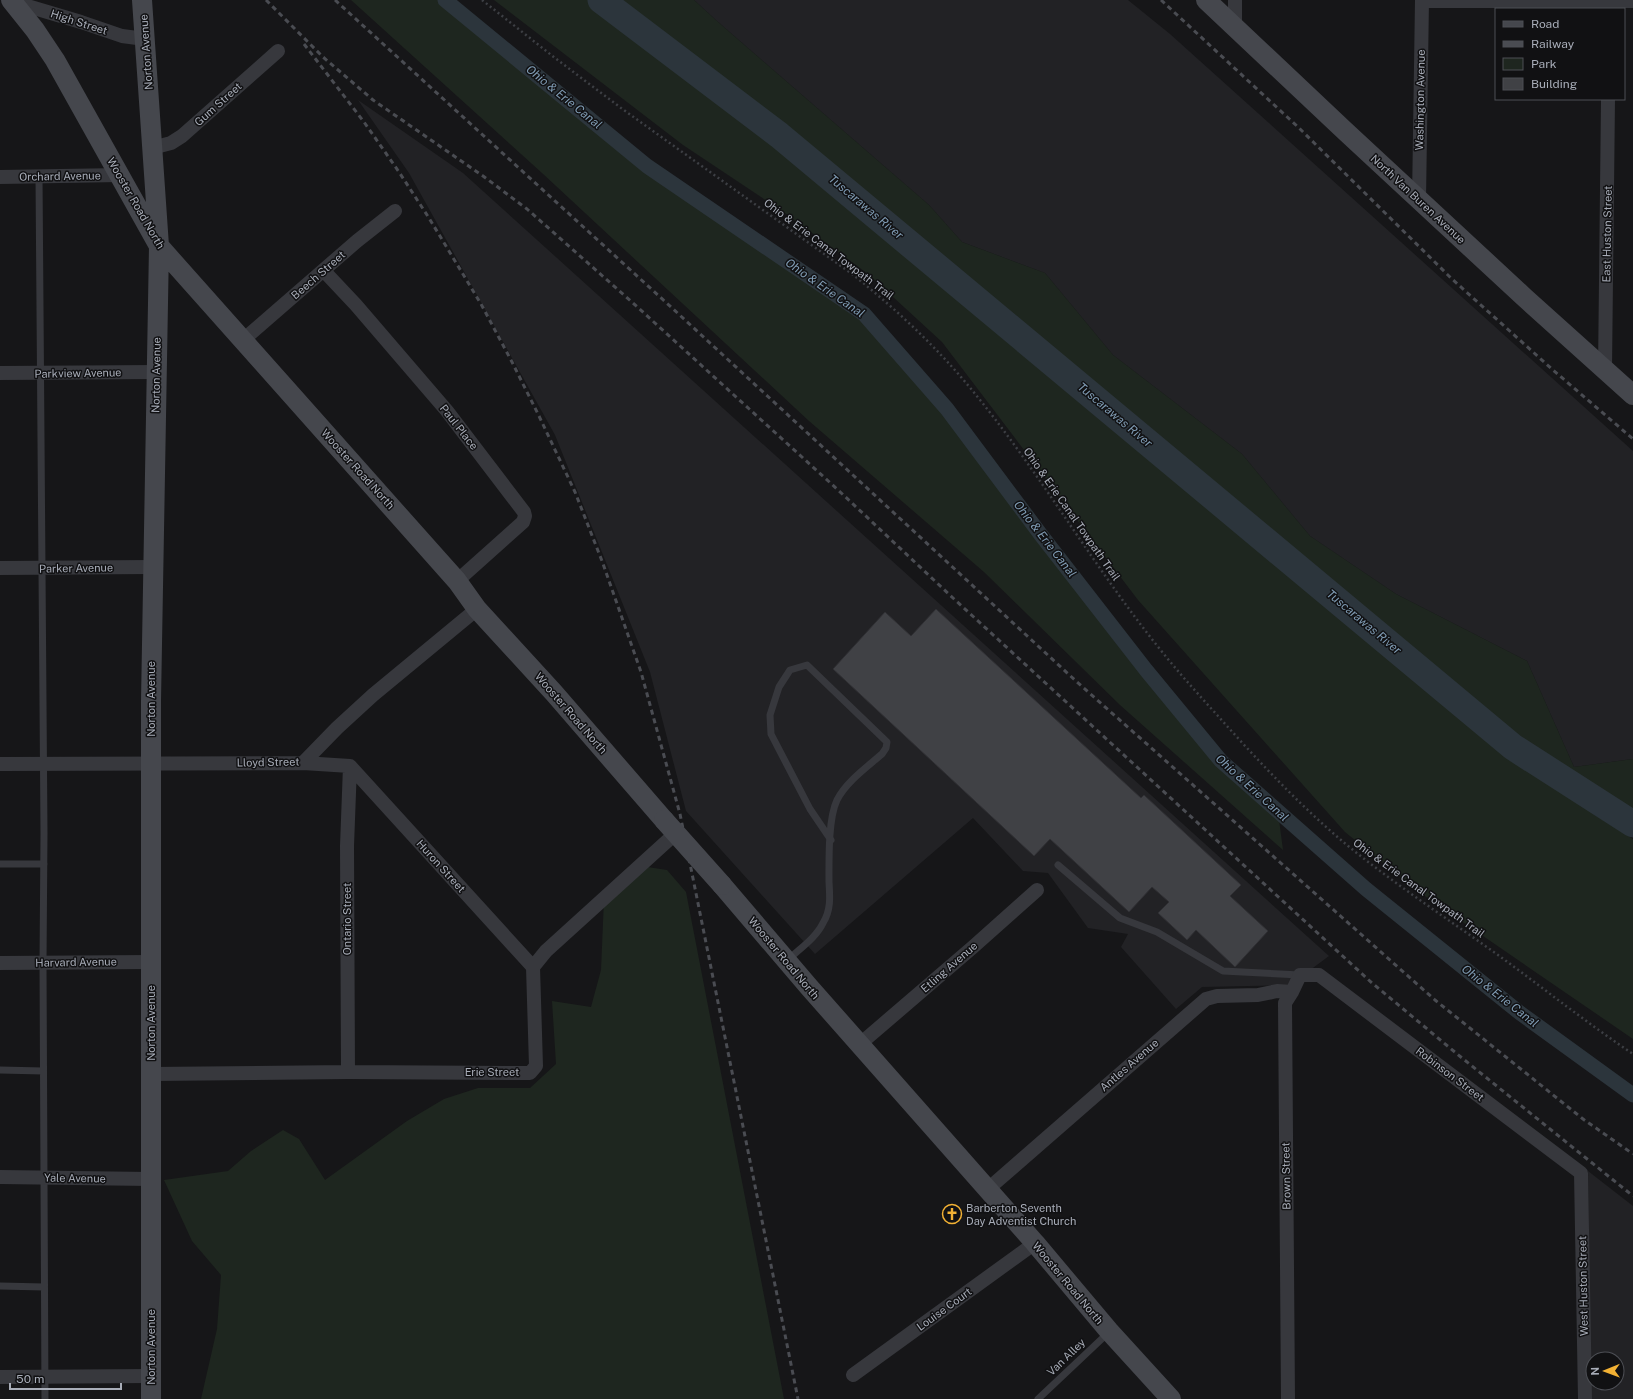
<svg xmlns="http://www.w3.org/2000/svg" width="1633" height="1399" viewBox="0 0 1633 1399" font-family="'Public Sans',sans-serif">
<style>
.built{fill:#222225;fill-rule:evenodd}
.green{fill:#1e261f}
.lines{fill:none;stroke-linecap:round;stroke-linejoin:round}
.canal{stroke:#2c353c;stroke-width:15}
.river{stroke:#2c353c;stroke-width:27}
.building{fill:#404145;stroke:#303034}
.path{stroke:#3d3f44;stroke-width:2.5;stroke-dasharray:2 3;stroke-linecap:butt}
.lane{stroke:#37383d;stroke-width:7}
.street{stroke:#37383d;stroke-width:14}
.secondary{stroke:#45474d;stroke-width:20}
.rail{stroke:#4a4c52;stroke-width:3;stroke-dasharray:5 4;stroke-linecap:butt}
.secondary-bridge{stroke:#45474d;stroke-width:20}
.labels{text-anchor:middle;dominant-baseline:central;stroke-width:3;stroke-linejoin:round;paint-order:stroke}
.street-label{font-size:11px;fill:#a8adb8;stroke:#111113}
.poi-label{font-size:11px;fill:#a8adb8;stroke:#111113;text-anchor:start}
.water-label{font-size:12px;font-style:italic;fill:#7f9bb3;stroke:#111113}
</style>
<rect width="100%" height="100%" fill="#161618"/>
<path class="built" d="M694,0H1128L1170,34L1633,451V759L1574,767L1527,661L1396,594L1310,536L1242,454L1113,355L1045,273L962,242L929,205L718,22Z
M358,100L463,173L1329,956L1290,985L1202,987L1176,1009L1121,947L1128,934L1088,928L1048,873L1023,871L973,818L815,954L686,811L650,672L555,435L409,173Z
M1588,1171L1633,1206V1399H1590ZM1593,1359H1617V1383H1593Z"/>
<path class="green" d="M351,0H445L647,166L864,314L1221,761L1278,812L1283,850L1120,705L984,572L809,421L542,173Z
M494,0H694L718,22L929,205L962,242L1045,273L1113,355L1242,454L1310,536L1396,594L1527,661L1574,767L1633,759V813L1581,782L1595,815L1633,839V1039L1419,892L1345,832L1138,600L942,342L868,274L785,213L683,145Z
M641,866L667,870L686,892L784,1399H201L217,1329L221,1275L192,1241L164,1180L228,1171L251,1151L283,1130L299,1139L325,1180L407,1121L444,1099L478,1088H530L556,1064L552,1001L591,1007L601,970L604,899Z"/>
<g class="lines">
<path class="canal" d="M445,0L647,166L864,314L947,409L1041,535L1146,670L1221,761L1366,889L1520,1013L1633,1095"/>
<path class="river" d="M601,0L779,135L1513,747L1633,824"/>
</g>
<path class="building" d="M936,609L1141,798L1144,795L1241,885L1230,896L1268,931L1235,967L1196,930L1187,940L1158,913L1169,902L1152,887L1129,912L1050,839L1034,856L833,669L885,612L911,636Z"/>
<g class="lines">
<path class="path" d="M482,0L555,58L621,108L852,274C891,305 928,339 961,377C1034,462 1089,561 1159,648C1178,672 1198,694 1218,716C1260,763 1304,810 1353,850C1399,887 1449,920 1498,955C1543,988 1587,1023 1633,1054"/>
<path class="lane" d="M39,176L44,833L43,963L45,1399
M0,864H44
M1058,865L1120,918L1157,932L1223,971L1300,975
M787,961C799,949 816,938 823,923C831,910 830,897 829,882C829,860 828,819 837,800C846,782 867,767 882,754L886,748L887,742L807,665L790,670L779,687L770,715L771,734L810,809L831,840
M0,1070L43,1071
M0,1286L44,1287
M1038,1399L1108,1333"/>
<path class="street" d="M1235,0V27
M1422,1H1633
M14,2L81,22L122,36L145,39
M152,148L171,143L182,136L278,51
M0,177L121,175
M1419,200L1422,0
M324,271L356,305L447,411L524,512L525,516L523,522L457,581
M243,340L357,241L395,211
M1605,370L1608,99
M0,373L156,372
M0,568L152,567
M303,763L350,766
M0,764L303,763L337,728L373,695L477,609
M350,766L533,967
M0,963L151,962
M860,1044L973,947L1037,890
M348,1072L347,846L350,766
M151,1074L348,1072L530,1073L536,1066L533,967L546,951L676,833
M0,1177L150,1179
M988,1189L1206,999L1217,996L1258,995L1277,991L1292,992
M853,1375L1035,1243
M0,1377L151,1376
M1288,1399L1285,1003L1292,992L1300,975H1319L1581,1173L1585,1399"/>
<path class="secondary" d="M11,0L35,30L55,60L159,246L457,581L477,609L554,693L664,820
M142,0L159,246L151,701V1399
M1206,0L1345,131L1524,297L1633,395
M722,885L809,987L1035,1243L1109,1331L1171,1399"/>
<path class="rail" d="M266,0L323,57L373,100L483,176L527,209L633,303L837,489L953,598L1372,983L1462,1058L1633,1196
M335,0L671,307L1077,682L1435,1000L1583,1119L1633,1154
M1161,0L1298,127L1452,279L1553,370L1633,439
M304,44L364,122L399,172L429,218L481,304L512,362L539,416L575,492L602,561L641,672L680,814L798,1399"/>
<path class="secondary-bridge" d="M664,820L722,885"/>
</g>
<defs>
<g id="church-ring" transform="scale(1)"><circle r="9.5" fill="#111113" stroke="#f2b134" stroke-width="1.5"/><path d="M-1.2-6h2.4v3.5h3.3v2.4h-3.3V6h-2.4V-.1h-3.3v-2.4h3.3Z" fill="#f2b134"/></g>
</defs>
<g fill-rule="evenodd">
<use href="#church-ring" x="952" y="1214"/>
</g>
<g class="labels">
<g class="street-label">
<text transform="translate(79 22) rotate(18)">High Street</text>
<text transform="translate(146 52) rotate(-94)">Norton Avenue</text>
<text transform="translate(1420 100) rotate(-89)">Washington Avenue</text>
<text transform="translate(218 104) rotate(-42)">Gum Street</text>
<text transform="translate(60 176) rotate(-1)">Orchard Avenue</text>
<text transform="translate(1418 199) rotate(43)">North Van Buren Avenue</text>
<text transform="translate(136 203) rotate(60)">Wooster Road North</text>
<text transform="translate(1607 234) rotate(-89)">East Huston Street</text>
<text transform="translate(829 249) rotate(37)">Ohio &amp; Erie Canal Towpath Trail</text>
<text transform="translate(318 275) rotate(-41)">Beech Street</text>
<text transform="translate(78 373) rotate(-1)">Parkview Avenue</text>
<text transform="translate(156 375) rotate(-89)">Norton Avenue</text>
<text transform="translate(459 427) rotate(52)">Paul Place</text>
<text transform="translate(358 469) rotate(48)">Wooster Road North</text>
<text transform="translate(1072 514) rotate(55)">Ohio &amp; Erie Canal Towpath Trail</text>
<text transform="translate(76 568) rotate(-1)">Parker Avenue</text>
<text transform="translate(151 699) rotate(-90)">Norton Avenue</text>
<text transform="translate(571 713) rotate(49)">Wooster Road North</text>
<text transform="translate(268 762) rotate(-1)">Lloyd Street</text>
<text transform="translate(441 866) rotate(48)">Huron Street</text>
<text transform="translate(1419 888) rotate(36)">Ohio &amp; Erie Canal Towpath Trail</text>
<text transform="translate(347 919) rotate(-90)">Ontario Street</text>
<text transform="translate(784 958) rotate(50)">Wooster Road North</text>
<text transform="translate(76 962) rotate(-1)">Harvard Avenue</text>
<text transform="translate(949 967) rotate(-41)">Etling Avenue</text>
<text transform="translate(151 1023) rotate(-90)">Norton Avenue</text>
<text transform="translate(1129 1065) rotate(-41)">Antles Avenue</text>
<text x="492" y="1072">Erie Street</text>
<text transform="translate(1450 1074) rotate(37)">Robinson Street</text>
<text transform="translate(1286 1176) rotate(-91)">Brown Street</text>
<text transform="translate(75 1178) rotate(1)">Yale Avenue</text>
<text transform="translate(1068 1283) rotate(50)">Wooster Road North</text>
<text transform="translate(1583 1286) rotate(-91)">West Huston Street</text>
<text transform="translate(944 1309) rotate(-36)">Louise Court</text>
<text transform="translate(151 1347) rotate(-90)">Norton Avenue</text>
<text transform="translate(1066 1357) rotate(-44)">Van Alley</text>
</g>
<g class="poi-label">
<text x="966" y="1208">Barberton Seventh<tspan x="966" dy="13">Day Adventist Church</tspan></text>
</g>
<g class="water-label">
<text transform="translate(564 97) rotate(39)">Ohio &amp; Erie Canal</text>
<text transform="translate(866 207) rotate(40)">Tuscarawas River</text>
<text transform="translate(825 288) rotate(35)">Ohio &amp; Erie Canal</text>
<text transform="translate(1115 415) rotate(40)">Tuscarawas River</text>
<text transform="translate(1045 539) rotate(52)">Ohio &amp; Erie Canal</text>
<text transform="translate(1364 622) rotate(40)">Tuscarawas River</text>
<text transform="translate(1252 788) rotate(42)">Ohio &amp; Erie Canal</text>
<text transform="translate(1500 996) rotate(38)">Ohio &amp; Erie Canal</text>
</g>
</g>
<rect x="1495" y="8" width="130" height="92" fill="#111113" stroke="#4d4f55"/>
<rect x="1503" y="21" width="20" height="6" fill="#45474d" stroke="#4d4f55"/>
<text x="1531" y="28" font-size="12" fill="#a8adb8">Road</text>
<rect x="1503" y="41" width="20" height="6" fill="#4a4c52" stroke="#4d4f55"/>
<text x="1531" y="48" font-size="12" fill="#a8adb8">Railway</text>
<rect x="1503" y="58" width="20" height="12" fill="#1e261f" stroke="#4d4f55"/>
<text x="1531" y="68" font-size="12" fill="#a8adb8">Park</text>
<rect x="1503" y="78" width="20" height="12" fill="#404145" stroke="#4d4f55"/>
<text x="1531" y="88" font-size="12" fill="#a8adb8">Building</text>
<g transform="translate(1605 1371) rotate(269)"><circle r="19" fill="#111113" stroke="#4d4f55"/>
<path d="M0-3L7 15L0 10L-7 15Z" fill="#f2b134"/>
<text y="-6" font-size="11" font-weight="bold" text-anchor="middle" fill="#a8adb8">N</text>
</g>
<path d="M10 1383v6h111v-6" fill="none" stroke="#a8adb8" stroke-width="2"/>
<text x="16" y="1383" font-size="12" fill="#a8adb8" stroke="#111113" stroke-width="3" paint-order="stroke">50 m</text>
</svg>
